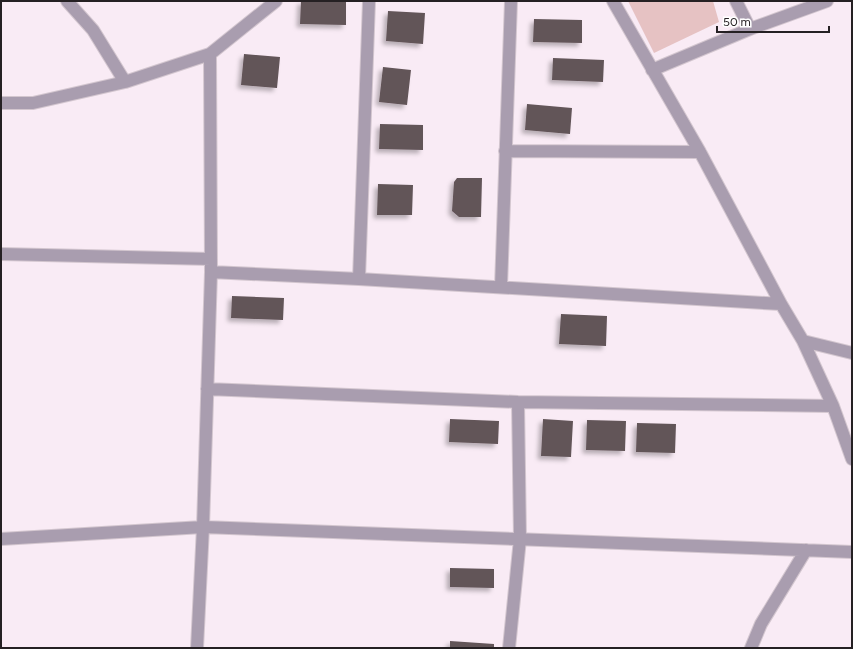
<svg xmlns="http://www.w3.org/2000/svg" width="853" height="649" viewBox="0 0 853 649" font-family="Figtree,sans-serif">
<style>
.green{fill:#e6c2c3}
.building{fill:#625458;filter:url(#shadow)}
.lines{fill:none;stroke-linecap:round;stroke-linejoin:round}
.minor-casing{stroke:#d3c6cf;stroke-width:14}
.minor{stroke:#a99daf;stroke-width:12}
</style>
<defs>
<filter id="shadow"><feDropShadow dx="-3.5" dy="3.5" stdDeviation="2" flood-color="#0004"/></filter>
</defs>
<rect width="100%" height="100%" fill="#f9ebf5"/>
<path class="green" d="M628,1H713L719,22L654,53Z"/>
<path class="building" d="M301,1H346V25L300,24Z
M388,11L425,13L423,44L386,41Z
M534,19L582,20V43L533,42Z
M244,54L280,57L277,88L241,85Z
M553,58L604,60L603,82L552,80Z
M383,67L411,70L407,105L379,102Z
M527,104L572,108L570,134L525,130Z
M380,124L423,125V150L379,149Z
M457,178H482L481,217H459L452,211L454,182Z
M378,184L413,185L412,215H377Z
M232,296L284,298L283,320L231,318Z
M561,314L607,316L606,346L559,344Z
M450,419L499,421L498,444L449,442Z
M543,419L573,421L571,457L541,456Z
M587,420L626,421L625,451L586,450Z
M637,423L676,424L675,453L636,452Z
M450,568L494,569V588L450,587Z
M450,641L494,644V648H450Z"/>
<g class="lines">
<g class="minor-casing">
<path id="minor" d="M67,1L93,30L125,82
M613,1L700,152L781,304L803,341L833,406L852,459
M736,1L750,29
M652,70L750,29L827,1
M1,103H33L125,82L210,54L276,1
M505,151L700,152
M1,254L211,259
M211,272L359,279L781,304
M359,279L369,1
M501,287L511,1
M803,341L852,353
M207,389L518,402L833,406
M1,539L203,527L852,552
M197,648L203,527L211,272L210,54
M509,648L520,539L518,402
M751,648L761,624L806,550"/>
</g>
<use href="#minor" class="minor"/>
</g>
<rect width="853" height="649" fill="none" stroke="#252023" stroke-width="4"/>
<path d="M717 26v6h112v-6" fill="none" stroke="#252023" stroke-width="2"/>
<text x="723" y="26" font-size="12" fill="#252023" stroke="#ffffff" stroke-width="3" paint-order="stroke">50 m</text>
</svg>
